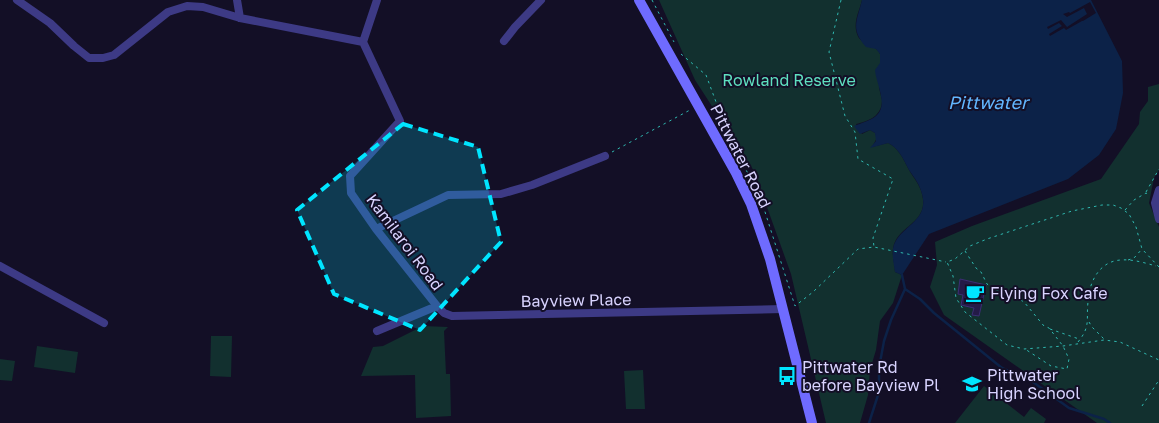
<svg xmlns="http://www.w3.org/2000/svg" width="1159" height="423" viewBox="0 0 1159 423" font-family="'Golos Text',sans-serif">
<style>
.green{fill:#12302f}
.water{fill:#0c2248}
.pier{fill:#130f26}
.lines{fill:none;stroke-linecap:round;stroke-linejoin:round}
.stream{stroke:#0c2248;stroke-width:2.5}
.building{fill:#241b47;stroke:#3b2d73}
.path{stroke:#2fb8b0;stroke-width:1;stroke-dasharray:2.5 4;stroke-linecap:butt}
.minor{stroke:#3d3a85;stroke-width:8}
.secondary{stroke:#6f6bff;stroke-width:10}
.marked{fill:#00e5ff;fill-opacity:0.2;stroke:#00e5ff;stroke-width:4;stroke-dasharray:10 6;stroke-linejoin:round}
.labels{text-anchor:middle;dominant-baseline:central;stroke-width:4;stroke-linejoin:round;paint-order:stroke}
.park-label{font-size:16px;fill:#5fe0c0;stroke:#130f26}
.street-label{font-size:16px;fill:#d9d4ff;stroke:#130f26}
.poi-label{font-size:16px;fill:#d9d4ff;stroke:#130f26;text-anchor:start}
.water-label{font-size:18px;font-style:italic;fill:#62b6ff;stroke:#130f26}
</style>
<rect width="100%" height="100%" fill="#130f26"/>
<path class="green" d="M659,0H862C859,12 853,22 857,34C861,46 876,44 880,54C883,63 879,76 879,85C879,90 881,95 882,100C882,116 869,121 856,124L862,134L870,130L875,133L877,138L872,147L888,143C898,147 904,160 909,170C913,177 920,185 922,194C930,224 896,225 893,249C892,256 895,265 895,272L902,275L893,303L880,321L876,350L870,370L868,395L860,423H826L791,274L754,171L695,80Z
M1159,84V170L1154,178L1149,203L1159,227V423H1097L944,315L930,287L937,265L935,242L972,226L1101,179L1139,124L1140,112L1148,101V87Z
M423,326L448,327L444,331L446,374H450L451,416L416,418L415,375L361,376L373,347L383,346Z
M211,336H232L231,377L210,376Z
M37,346L78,352L75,373L34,367Z
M0,359L15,361L12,381L0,380Z
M643,370L645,409H626L624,371Z
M984,386L1024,417L1031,408L1046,419L1044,423H955Z"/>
<path class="water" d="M862,0H1091L1122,61L1123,93L1116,129L1099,155L1068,179L929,234L902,275L895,272C894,265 892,257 893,249C897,226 930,223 922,194C920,185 914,177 909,170C904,160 898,147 888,143L870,148L876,141L875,133L870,130L860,134L854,126C861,123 870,121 876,116C889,105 876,84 875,70L880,63V54L876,49L866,47C850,29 857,21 862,0Z"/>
<path class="pier" d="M1090,2L1096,13L1083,21H1082L1066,30L1064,28L1050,36L1049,34L1062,26L1059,23L1048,29L1047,27L1061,20L1067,27L1087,14L1084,8L1067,17L1063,14L1069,12L1070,13Z"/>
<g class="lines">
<path class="stream" d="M905,289L920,299L934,313L1002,368L1033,382L1069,408L1104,419L1110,423
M869,423L879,392V368L884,341L891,320L905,289L902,275"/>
</g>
<path class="building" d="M960,279L986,285L979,316L972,315L974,308L961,305L963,295L958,294Z"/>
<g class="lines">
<path class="path" d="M652,0L674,42
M841,0L829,52L845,116L855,132L858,159L893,179L873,238L874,247
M681,54L706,75L732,145L759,193L795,306L813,292L858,249L874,247L946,262
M612,152L690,110
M1146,192L1159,169
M1125,210L1134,200L1146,193L1150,195
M965,251L976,268L981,272L987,284L994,290L1012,295L1024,302L1044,326L1049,328L1063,346L1069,359L1067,369L1051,366L1025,349
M1128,260L1134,258L1142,249
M1159,267L1142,249L1136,227L1129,214L1121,208L1113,205H1102L1072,211L987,239L970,246L955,259L947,262L953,276L956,298L965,312L1007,345L1024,349L1063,346L1104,340L1120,342L1159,360
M1089,322L1092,327L1104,339
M1050,329L1079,339
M1078,342C1091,326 1086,320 1088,302C1089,281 1100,261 1121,260C1133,259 1145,263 1156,266
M1142,406L1159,380"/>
<path class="minor" d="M17,0L50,23L74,46L89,58H103L114,55L168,12L187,6L203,7L240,18L363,42
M237,0L240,18
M504,41L515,27L541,0
M363,42L400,121L350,176L351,193L376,229L437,306
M363,42L377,0
M1159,190L1155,203L1159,219
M376,229L448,195L501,194L532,185L605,156
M0,266L104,323
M377,331L437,306L444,313L452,316L783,309"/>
<path class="secondary" d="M639,0L736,173L751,204L770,259L812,423"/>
</g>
<path class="marked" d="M403,124L478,147L501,242L420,330L334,294L297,210Z"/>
<defs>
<g id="cafe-bare" transform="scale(1.5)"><path d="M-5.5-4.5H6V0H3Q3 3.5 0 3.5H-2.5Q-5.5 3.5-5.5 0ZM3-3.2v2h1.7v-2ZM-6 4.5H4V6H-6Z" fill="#00e5ff" stroke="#130f26" stroke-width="2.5" paint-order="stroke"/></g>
<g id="bus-bare" transform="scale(1.5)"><path d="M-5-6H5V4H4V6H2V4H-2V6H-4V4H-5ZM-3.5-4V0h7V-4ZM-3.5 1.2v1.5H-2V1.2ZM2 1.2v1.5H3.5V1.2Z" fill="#00e5ff" stroke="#130f26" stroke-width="2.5" paint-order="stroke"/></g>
<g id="school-bare" transform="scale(1.5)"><path d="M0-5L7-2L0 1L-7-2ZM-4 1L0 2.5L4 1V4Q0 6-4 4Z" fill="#00e5ff" stroke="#130f26" stroke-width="2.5" paint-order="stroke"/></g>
</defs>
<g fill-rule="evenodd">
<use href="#cafe-bare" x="975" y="293"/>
<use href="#bus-bare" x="787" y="376"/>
<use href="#school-bare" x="972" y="384"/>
</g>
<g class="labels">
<g class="park-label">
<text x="789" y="80">Rowland Reserve</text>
</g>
<g class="street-label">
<text transform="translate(741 156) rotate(63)">Pittwater Road</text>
<text transform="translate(405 242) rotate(53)">Kamilaroi Road</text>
<text transform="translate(576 300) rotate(-1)">Bayview Place</text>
</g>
<g class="poi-label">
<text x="990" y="293">Flying Fox Cafe</text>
<text x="802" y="367">Pittwater Rd<tspan x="802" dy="18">before Bayview Pl</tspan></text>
<text x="987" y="375">Pittwater<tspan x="987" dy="18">High School</tspan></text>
</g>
<g class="water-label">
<text x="988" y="102">Pittwater</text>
</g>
</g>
</svg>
